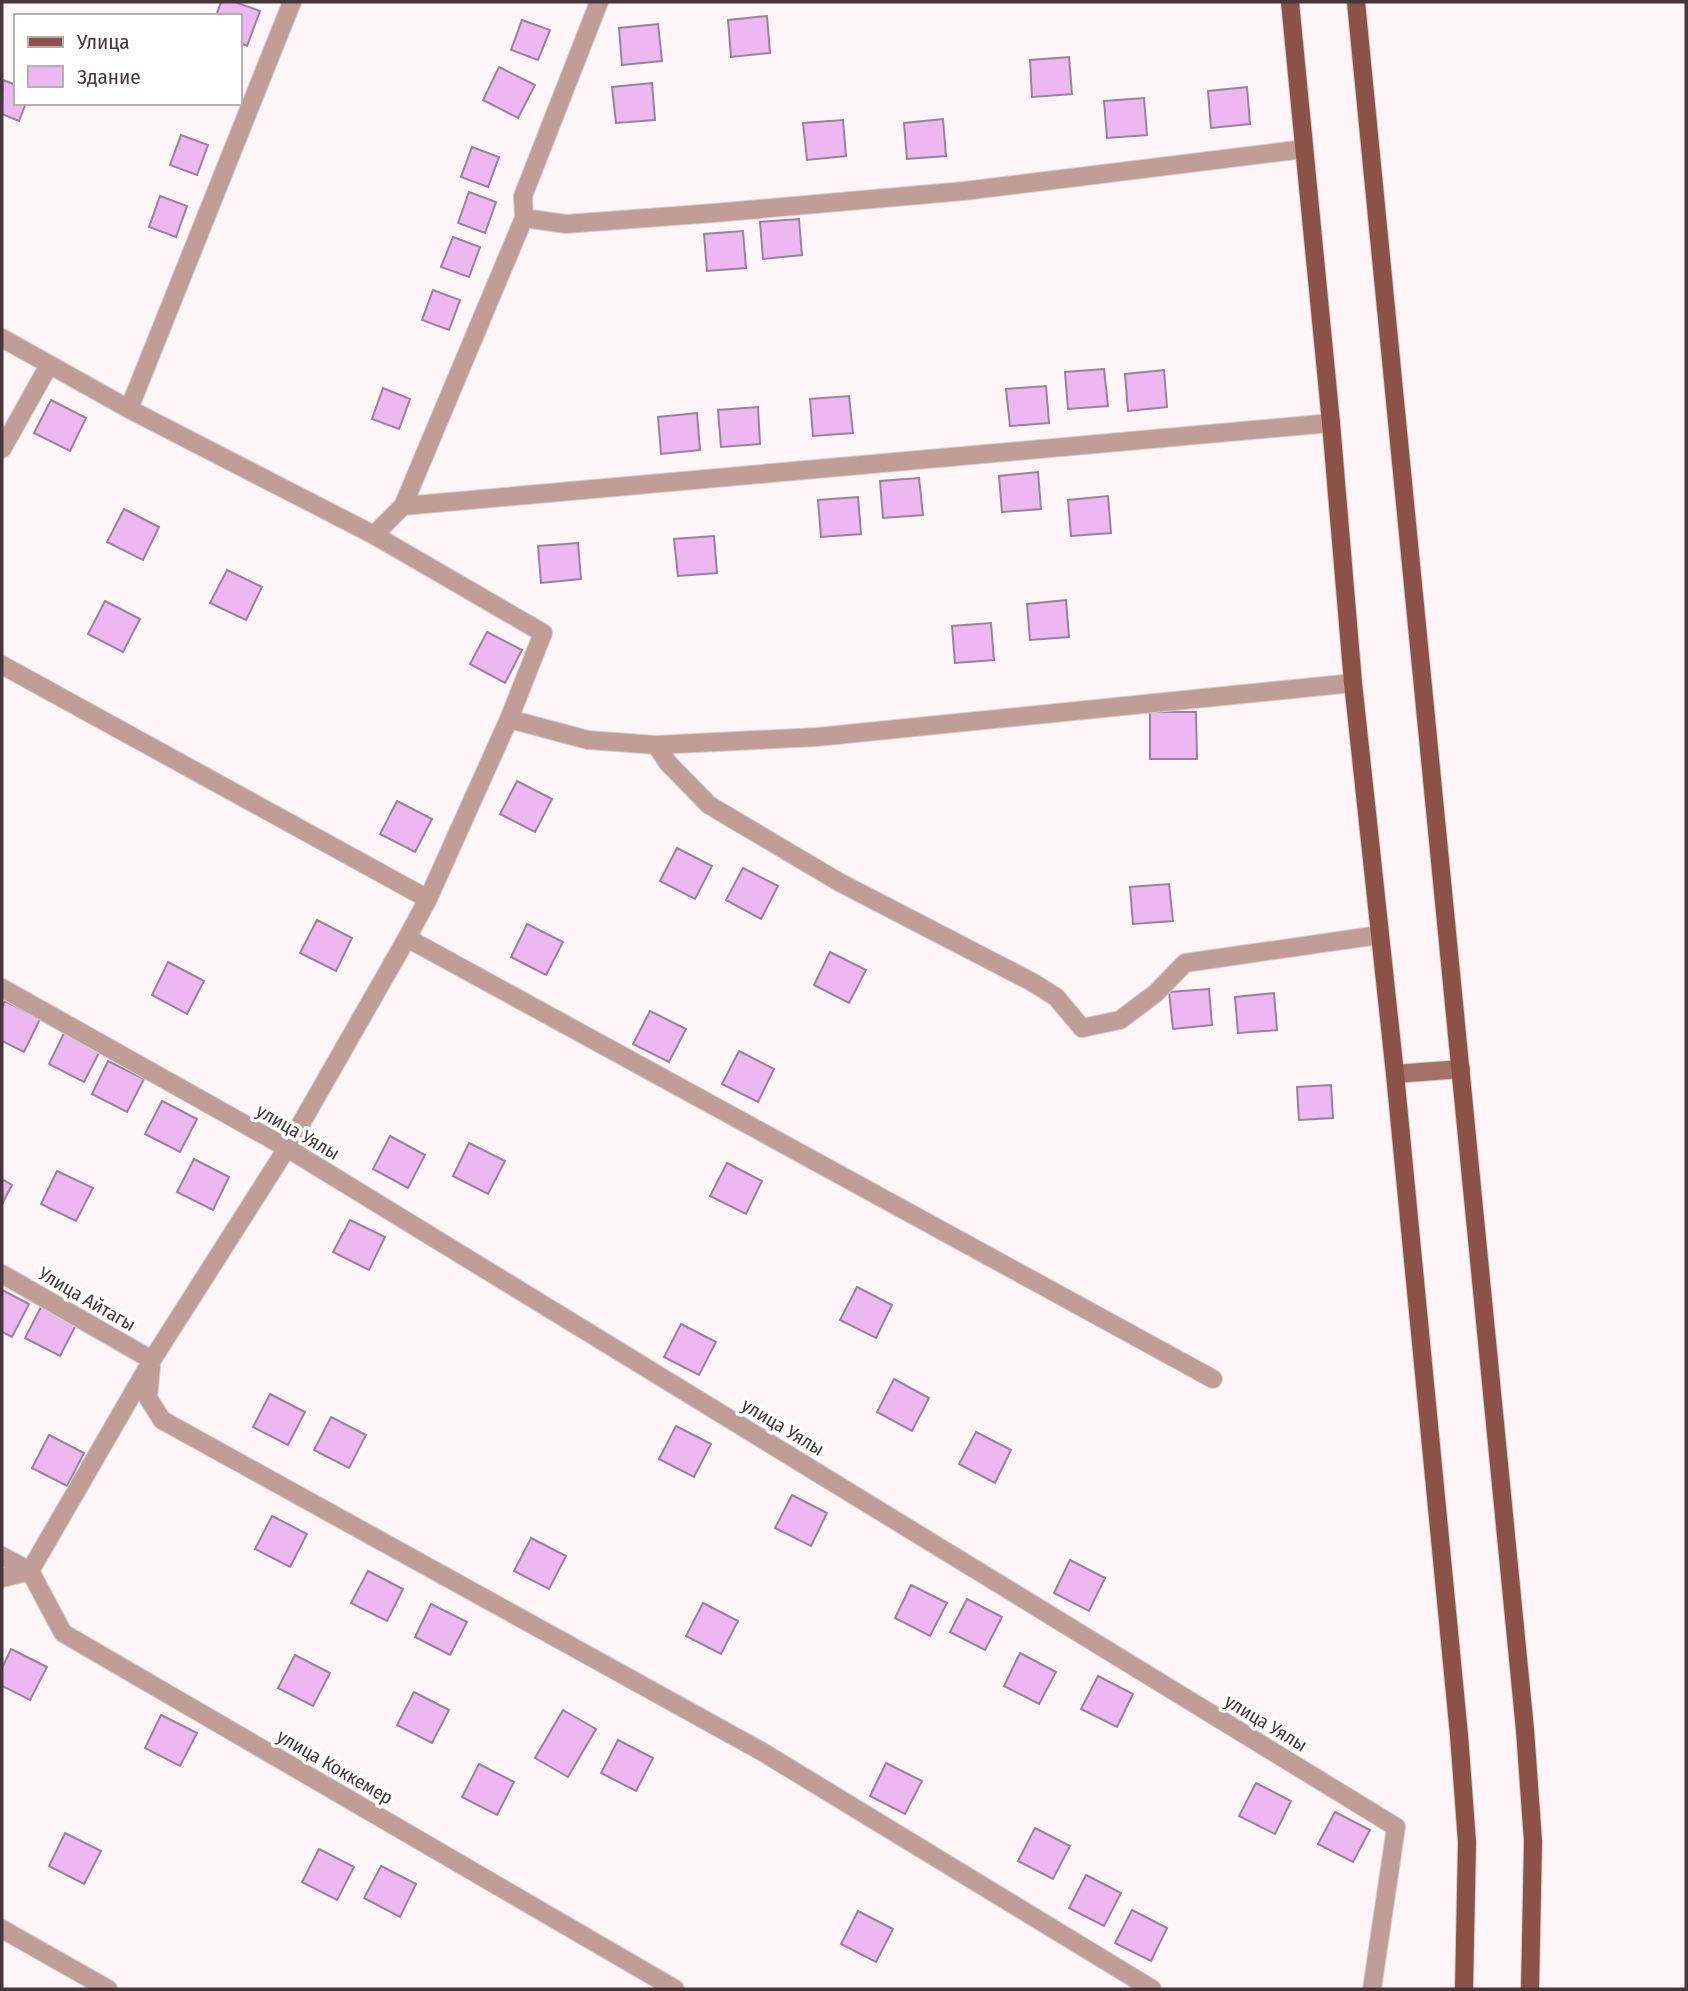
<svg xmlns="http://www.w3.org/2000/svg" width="1688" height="1991" viewBox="0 0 1688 1991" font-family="'Fira Sans Condensed',sans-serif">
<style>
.building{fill:#edb8f2;stroke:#9a829d;stroke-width:2}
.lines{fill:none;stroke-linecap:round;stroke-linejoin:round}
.minor-casing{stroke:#d9cfd2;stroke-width:20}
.secondary-casing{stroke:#d9cfd2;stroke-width:20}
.primary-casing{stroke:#d9cfd2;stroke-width:20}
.minor{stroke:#c09d96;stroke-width:18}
.secondary{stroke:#a37067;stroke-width:18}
.primary{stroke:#8c5147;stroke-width:18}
.labels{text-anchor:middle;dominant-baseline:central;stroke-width:7;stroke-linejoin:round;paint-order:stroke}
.street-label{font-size:19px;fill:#46363b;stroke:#fff}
</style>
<rect width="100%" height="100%" fill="#fef5f8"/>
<path class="building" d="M221,2H235L260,11L247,46L240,43V16H216Z
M767,16L770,53L731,57L728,20Z
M522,20L550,30L538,60L511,50Z
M658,24L662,61L622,65L619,28Z
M1069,57L1072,94L1032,97L1030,60Z
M499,67L535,85L518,118L483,100Z
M3,80L16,85V103H26L19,121L2,114Z
M652,83L655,120L616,123L612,87Z
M1247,87L1250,124L1211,128L1208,91Z
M1144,98L1147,135L1107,138L1104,101Z
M943,119L946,156L907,159L904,123Z
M843,120L846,156L807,160L803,123Z
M181,135L208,145L197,175L170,165Z
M472,147L499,157L488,187L461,177Z
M469,192L496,202L485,233L458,223Z
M160,196L187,206L176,237L149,227Z
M799,219L802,255L763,259L760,222Z
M743,231L746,268L707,271L704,234Z
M453,237L480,247L469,277L441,267Z
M433,290L460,300L449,330L422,320Z
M1104,369L1108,406L1068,409L1065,372Z
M1164,370L1167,407L1128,411L1125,374Z
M1046,386L1049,423L1010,426L1006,389Z
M383,388L410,399L399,429L372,419Z
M849,396L853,433L813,436L810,399Z
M51,400L86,418L70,451L34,433Z
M758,407L760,444L721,447L718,410Z
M697,413L700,450L661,454L658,417Z
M1038,472L1041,509L1002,512L999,476Z
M919,478L923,515L883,518L880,481Z
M1108,496L1111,533L1071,536L1068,500Z
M858,497L861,534L821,537L818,500Z
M124,509L159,527L143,560L107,542Z
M714,536L717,573L678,576L674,539Z
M578,543L581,579L541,583L538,546Z
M227,570L262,587L246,620L210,603Z
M1066,600L1069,637L1030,640L1027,604Z
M105,601L140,619L123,652L88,634Z
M991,623L994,660L955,663L952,626Z
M487,632L522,650L505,683L470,664Z
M1150,712H1196L1197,759H1150Z
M517,781L552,799L535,832L500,814Z
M397,801L432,819L415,852L380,834Z
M677,848L712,866L695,899L660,881Z
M743,868L778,886L761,919L726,900Z
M1169,884L1173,921L1133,924L1130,887Z
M317,920L352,938L336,971L300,953Z
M527,924L563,942L546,975L511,957Z
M830,952L866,970L849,1003L814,985Z
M168,962L204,981L187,1014L152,995Z
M1209,989L1212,1025L1173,1029L1169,992Z
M1274,993L1277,1030L1238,1033L1235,997Z
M5,1001L40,1019L24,1052L2,1041V1008Z
M650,1011L686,1029L669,1062L633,1044Z
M65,1031L101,1049L84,1082L49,1064Z
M739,1051L774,1069L758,1102L722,1084Z
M108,1061L144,1079L127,1112L92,1094Z
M1331,1085L1333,1118L1299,1120L1297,1087Z
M162,1101L197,1119L180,1152L145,1134Z
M390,1136L425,1155L408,1188L373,1169Z
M469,1143L505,1161L488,1194L453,1176Z
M194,1159L229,1177L213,1210L177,1192Z
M727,1163L762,1181L746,1214L710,1196Z
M57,1171L93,1188L76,1221L41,1204Z
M2,1179L12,1185L2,1204Z
M350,1220L385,1237L369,1270L333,1252Z
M857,1287L892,1305L876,1338L840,1320Z
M2,1290L29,1304L12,1337L2,1332Z
M42,1305L77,1323L60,1356L25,1338Z
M681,1324L716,1342L699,1375L664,1357Z
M894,1379L929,1398L912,1431L877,1412Z
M270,1394L305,1412L288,1445L253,1427Z
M331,1417L366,1435L349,1468L314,1450Z
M676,1426L711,1444L694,1477L659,1459Z
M976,1432L1011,1450L995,1483L959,1464Z
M49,1435L84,1453L67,1486L32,1468Z
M792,1495L827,1513L811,1546L775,1528Z
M272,1516L307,1534L290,1567L255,1549Z
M531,1538L566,1556L549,1589L514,1571Z
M1070,1560L1105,1578L1089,1611L1054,1593Z
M368,1571L403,1589L387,1621L351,1603Z
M911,1585L947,1603L930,1636L895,1618Z
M967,1599L1002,1617L985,1650L950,1632Z
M703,1603L738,1621L721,1654L686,1636Z
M431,1604L467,1622L450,1655L415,1637Z
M11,1649L47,1667L30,1700L2,1686V1668Z
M1020,1653L1056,1672L1039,1704L1004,1686Z
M295,1655L330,1673L313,1706L278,1688Z
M1098,1676L1133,1694L1117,1727L1081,1709Z
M414,1692L449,1710L432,1743L397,1725Z
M563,1710L596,1729L568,1777L535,1758Z
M161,1715L197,1733L180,1766L145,1748Z
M618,1740L653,1758L636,1791L601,1773Z
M886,1763L922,1781L905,1814L870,1796Z
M479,1764L514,1782L497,1815L462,1797Z
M1256,1783L1291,1801L1275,1834L1239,1816Z
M1335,1812L1370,1830L1353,1862L1318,1844Z
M1035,1828L1070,1846L1053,1879L1018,1861Z
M65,1833L101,1851L84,1884L49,1866Z
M319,1849L354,1867L337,1900L302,1882Z
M381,1866L416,1884L400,1917L364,1898Z
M1086,1875L1121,1893L1104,1926L1069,1908Z
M1132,1910L1167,1928L1151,1961L1115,1943Z
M858,1911L893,1929L876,1962L841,1944Z"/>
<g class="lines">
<g class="minor-casing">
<path id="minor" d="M599,2L523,196L524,218L566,224L714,213L964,191L1304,149
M2,338L129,409L374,535L543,633L509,719L428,899L407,938L287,1148L152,1360L30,1571L2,1578
M129,409L292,2
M2,449L49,365
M403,506L1331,423
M374,535L403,506L524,218
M2,665L428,899
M509,719L588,740L656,745L817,737L1353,683
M656,745L668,763L709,805L839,882L1032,982L1056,997L1082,1028L1120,1020L1156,993L1185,963L1379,935
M407,938L1213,1379
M2,988L287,1148L1396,1827L1372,1989
M2,1274L152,1360
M151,1367L148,1398L162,1420L761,1751L1152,1989
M2,1556L30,1571L63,1633L675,1989
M2,1929L108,1989"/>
</g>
<g class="secondary-casing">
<path id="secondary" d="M1395,1074L1461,1069"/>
</g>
<g class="primary-casing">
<path id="primary" d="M1290,2L1331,423L1353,683L1395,1074L1459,1735L1467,1842L1464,1989
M1356,2L1525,1730L1533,1841L1530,1989"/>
</g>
<use href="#minor" class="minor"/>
<use href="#secondary" class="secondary"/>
<use href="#primary" class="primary"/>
</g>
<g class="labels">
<g class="street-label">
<text transform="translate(298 1132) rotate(30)">улица Уялы</text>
<text transform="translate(87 1299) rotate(30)">Улица Айтагы</text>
<text transform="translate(783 1427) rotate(31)">улица Уялы</text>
<text transform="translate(1266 1723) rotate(31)">улица Уялы</text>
<text transform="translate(335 1767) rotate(30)">улица Коккемер</text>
</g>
</g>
<rect width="1688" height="1991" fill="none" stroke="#46363b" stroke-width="7"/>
<rect x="14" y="14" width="228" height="91" fill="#ffffff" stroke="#b5afb1" stroke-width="2"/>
<rect x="28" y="37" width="35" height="10" fill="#8c5147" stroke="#b5afb1" stroke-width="2"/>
<text x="77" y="49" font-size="21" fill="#46363b">Улица</text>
<rect x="28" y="66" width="35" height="21" fill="#edb8f2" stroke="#b5afb1" stroke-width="2"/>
<text x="77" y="84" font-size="21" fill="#46363b">Здание</text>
</svg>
